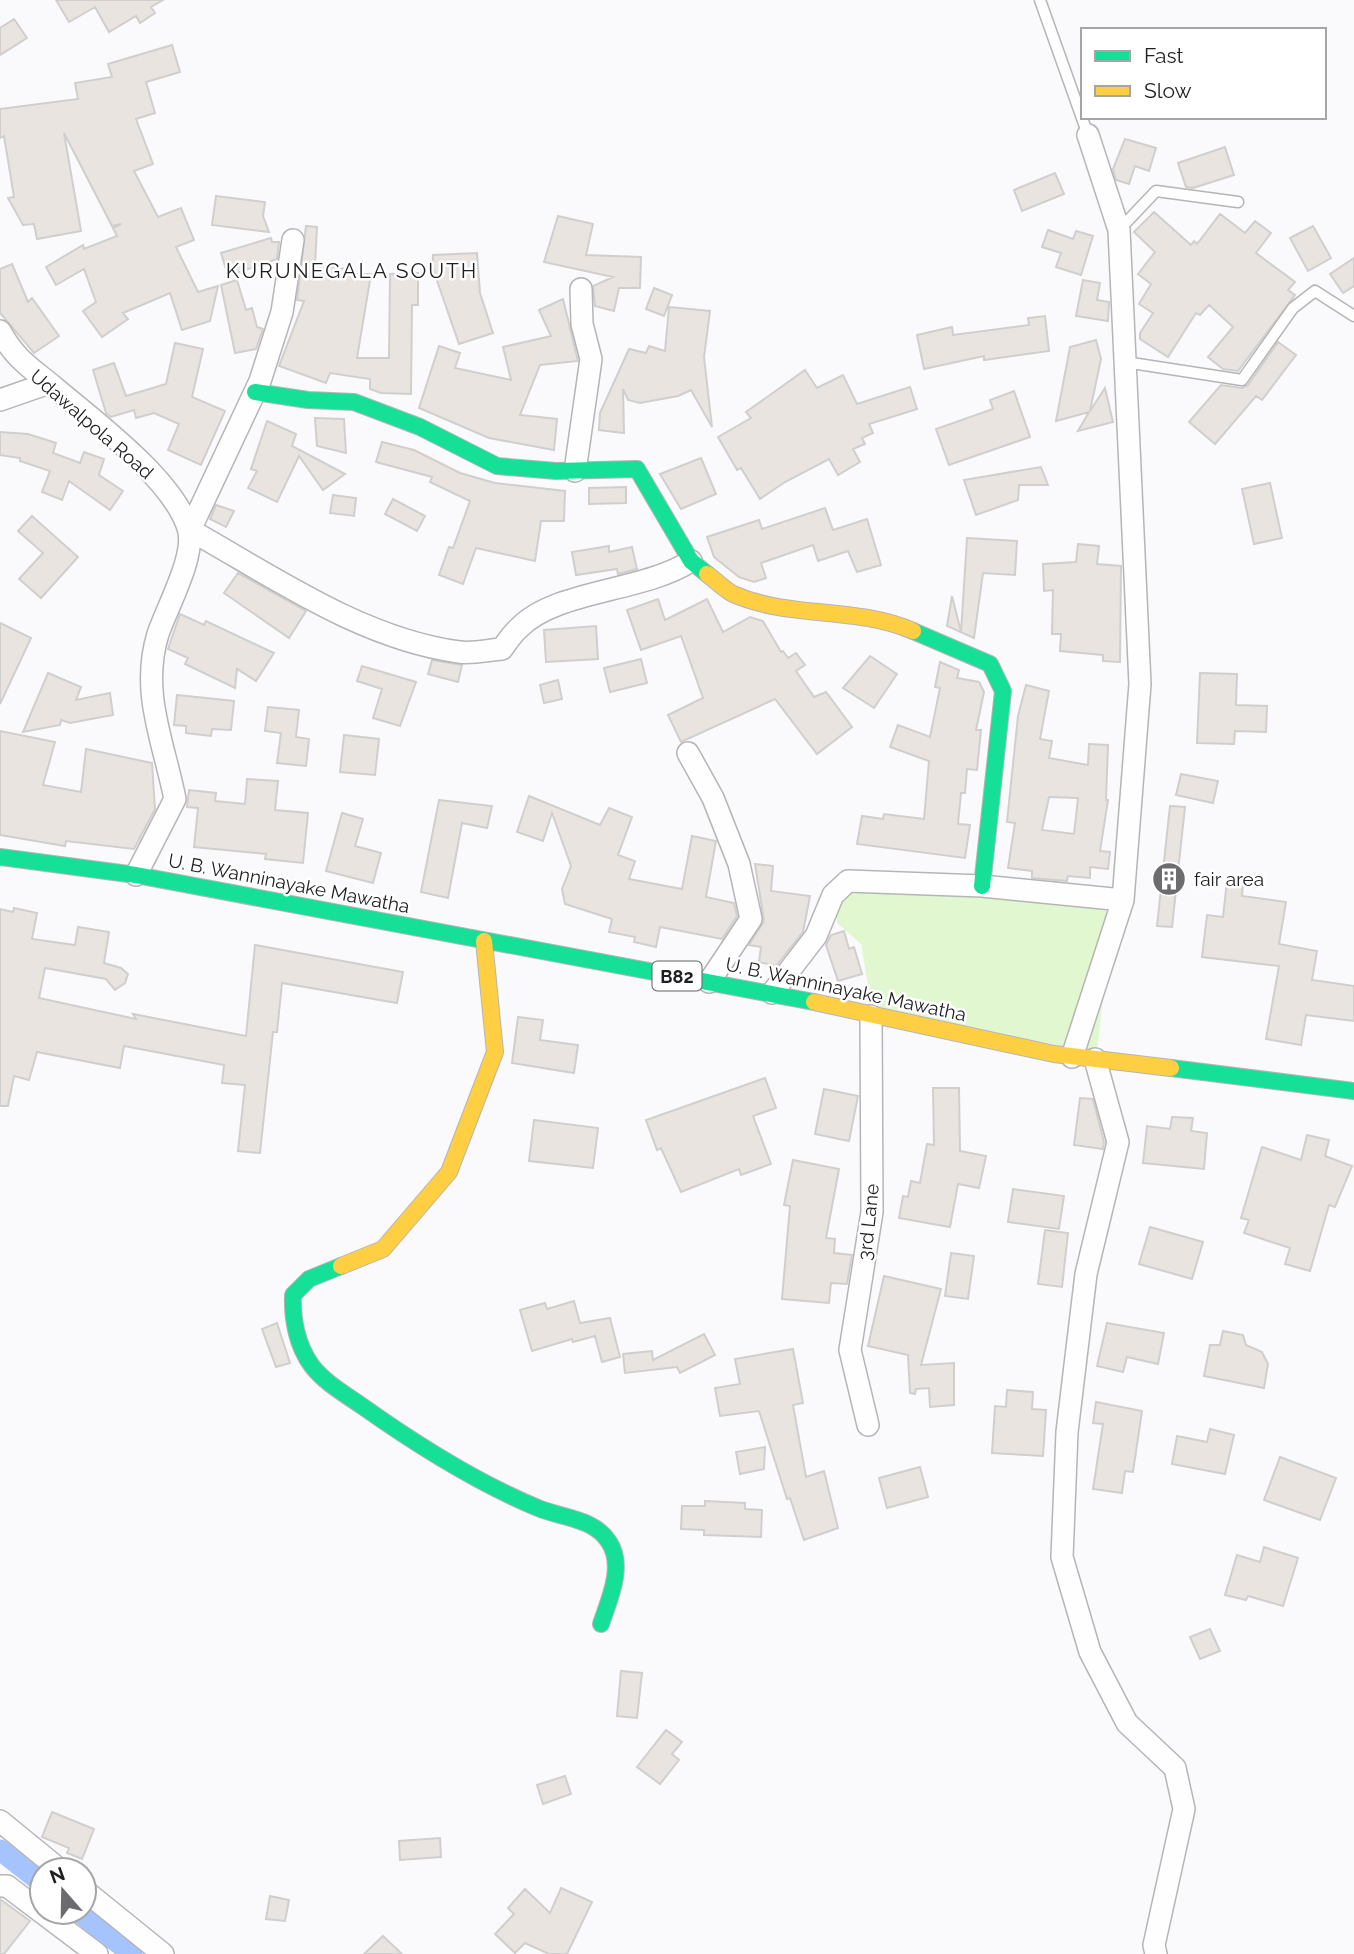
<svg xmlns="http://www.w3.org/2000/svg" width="1354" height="1954" viewBox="0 0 1354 1954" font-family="Raleway,sans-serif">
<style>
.green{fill:#e1f7d0}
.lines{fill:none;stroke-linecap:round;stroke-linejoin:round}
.canal{stroke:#a5c4fd;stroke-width:21}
.building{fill:#e9e4e0;stroke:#d0cfce;stroke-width:2;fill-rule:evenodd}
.lane-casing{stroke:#b5b5b8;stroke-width:13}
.street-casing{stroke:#b5b5b8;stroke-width:24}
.fast-casing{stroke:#b5b5b8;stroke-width:18}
.slow-casing{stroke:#b5b5b8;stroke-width:18}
.lane{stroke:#fefeff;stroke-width:10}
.street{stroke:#fefeff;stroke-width:21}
.fast{stroke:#16e098;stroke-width:16}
.slow{stroke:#ffcf43;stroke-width:16}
.labels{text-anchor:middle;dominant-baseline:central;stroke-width:5;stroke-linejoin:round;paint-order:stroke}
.shield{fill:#fff;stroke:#626265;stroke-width:2}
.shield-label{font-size:18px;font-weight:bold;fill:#1f1f23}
.street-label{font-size:19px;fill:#1f1f23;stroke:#fff}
.poi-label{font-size:19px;fill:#1f1f23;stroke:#fff;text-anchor:start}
.neighbourhood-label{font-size:21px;letter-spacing:2px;fill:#1f1f23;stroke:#fff}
</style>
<rect width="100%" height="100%" fill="#fafafd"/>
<path class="green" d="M857,886L1049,902L1112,912L1097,1053L872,1009L861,944L837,923V905Z"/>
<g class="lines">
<path class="canal" d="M0,1850L42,1883
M79,1912L132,1954"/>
</g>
<path class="building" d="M56,0H163L151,7L155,13L140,23L136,16L109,32L95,7L69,22Z
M14,19L27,38L0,55V28Z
M172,45L180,72L146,82L155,113L136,119L153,164L134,171L158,217L181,208L194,240L176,247L198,292L218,286L210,321L182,330L170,293L123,313L128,319L102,337L83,311L96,302L84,269L56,285L46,267L83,245L84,249L117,236L113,228L121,224L112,226L64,133L81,231L37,239L34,224L23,225L8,198L14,197L4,136L0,138V109L78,99L75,83L112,77L108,64Z
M1125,139L1156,148L1149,171L1135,166L1129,184L1116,180L1113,169Z
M1225,147L1234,175L1193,188L1186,187L1178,163Z
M1055,173L1064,194L1022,211L1014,190Z
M216,196L265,202L263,216L269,232L212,225Z
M1154,212L1191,245L1194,241L1197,244L1220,214L1245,233L1255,221L1271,233L1256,253L1295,282L1288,290L1295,295L1238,371L1223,369L1208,357L1233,327L1209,305L1200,315L1196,313L1168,357L1140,339V333L1153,313L1139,304L1151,284L1138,274L1155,252L1134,232Z
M558,216L593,224L586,255L641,257L640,288H619L614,311L595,306L593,286L613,277L544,262Z
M306,226L317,227L315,265L347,269L346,274H371L357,358H389L390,274L418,273V305H412L411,394L381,393L370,389V379L330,373L326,383L279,366L304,301L297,300Z
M1313,226L1331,258L1308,271L1290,238Z
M1048,230L1073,239L1076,231L1093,236L1081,275L1056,267L1061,253L1042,247Z
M271,238L272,242H279L277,259L228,276L221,253Z
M477,253L480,293L493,333L459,344L433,269V255Z
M1354,258V286L1343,293L1330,274Z
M12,264L28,302L32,298L59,336L34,353L0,313V269Z
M237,280L246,310L252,308L257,327L263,329L256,349L235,353L221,285Z
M1083,280L1100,283L1097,300L1109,302L1108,321L1076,316Z
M654,288L672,295L664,316L646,309Z
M563,299L578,361L540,365L520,415L557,419L554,450L489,438L419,408L439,346L460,353L455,368L511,380L503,347L551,336L539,310Z
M669,307L710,311L704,357L712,427L691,390L678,396L640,403L628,400L623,389L624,433L599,430L600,413L629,349L646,353L649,346L665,351Z
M1045,316L1049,351L984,360V356L924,369L917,335L952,327L953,335L1029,325L1028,318Z
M1096,340L1101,359L1090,411L1105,388L1113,422L1078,431L1089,412L1056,421L1070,347Z
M1278,342L1296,355L1262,400L1256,396L1215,444L1189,422L1221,385L1242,388L1248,385Z
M175,343L203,349L192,397L225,411L201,465L168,450L179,424L154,413L136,418L134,410L111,417L106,413L93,370L114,363L126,396L166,384Z
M805,370L817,388L843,375L857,404L910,387L917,409L869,424L873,433L862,438L865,444L853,449L860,462L838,475L829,459L785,482L760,499L741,468L737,470L718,437L751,418L746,412Z
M1014,391L1030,437L949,465L936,429L993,409L990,400Z
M315,418L344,419L346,453L317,446Z
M267,421L296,434L292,446L345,474L323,490L299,456L277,502L248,488L257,471L251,469Z
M0,432L28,434L56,443L53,453L80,463L84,452L104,459L99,475L123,491L110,510L69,481L62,500L42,492L50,471L20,461V458L0,455Z
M382,442L414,450L460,473L495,483L565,491L564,521H541L535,561L476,548L463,584L439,575L449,547L453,548L470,501L430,482L432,477L376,462Z
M701,458L716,494L681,509L660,474Z
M1041,467L1048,485H1019L1018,500L976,515L964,480Z
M1270,483L1282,538L1254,544L1242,489Z
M626,487V503L589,504V488Z
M333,495L356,498L354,516L330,513Z
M393,499L425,516L417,531L385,514Z
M216,505L234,511L226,527L210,519Z
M825,508L833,530L867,519L881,565L857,572L848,551L818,561L813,545L761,563L766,578L754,582L739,577L714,557L707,537L759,520L762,529Z
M32,516L78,557L41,598L19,579L43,553L18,531Z
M967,538L1017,541L1015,575L983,573L974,638L947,626L952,596L961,632Z
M1078,544L1099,546L1097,564L1121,566L1120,662L1103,661V655L1060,651L1061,634H1052L1053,590L1044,591L1043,564L1076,562Z
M609,546V552L632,547L637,569L618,574L617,569L576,575L572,552Z
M238,573L306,611L289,638L224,593Z
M658,599L665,620L707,599L723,632L750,617L763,621L781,652L783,651L788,658L796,653L805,665L796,671L814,697L826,692L852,727L817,754L775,699L681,742L668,715L703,698L681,636L641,650L627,610Z
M180,614L204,625L206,621L274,653L256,681L237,669L235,688L185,664L188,658L168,649Z
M0,623L31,638L0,704Z
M596,626L598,659L546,662L544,630Z
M870,656L897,674L874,708L843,688Z
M641,659L647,683L610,692L604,668Z
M432,660L462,665L458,682L428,674Z
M940,662L959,670L957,678L979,682L984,692L976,730H981L977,770L967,769L965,793H961L958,824L970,825L965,858L857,844L862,816L883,819L884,814L924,819L929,761L890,747L898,725L930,737L940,688L935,687Z
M362,666L416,682L400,726L373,718L382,689L357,681Z
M48,673L81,687L76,700L110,693L113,715L70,723L61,720L60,725L23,732Z
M1200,673L1237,674L1236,705L1267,706L1266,732L1235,731L1234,744L1197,743Z
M558,680L562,699L544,703L540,685Z
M1026,685L1049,691L1040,739L1052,741L1049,758L1088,765L1089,744L1108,745L1106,800H1108L1100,851L1110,852L1108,869L1090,867V878L1068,876L1067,881L1032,878V871L1008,868L1015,823L1007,822L1018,716ZM1049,797L1078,798L1074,834L1042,830Z
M177,695L234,701L231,730L212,729L211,736L186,733V726L174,725Z
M268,707L299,710L296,737L309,739L306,766L277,763L281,733L265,731Z
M0,731L55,742L43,785L81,792L86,749L152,763L155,809L134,849L66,841L65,846L0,835Z
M344,735L379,739L375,775L340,772Z
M1181,774L1218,781L1213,803L1176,795Z
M247,779L278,781L275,810L308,813L303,863L265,859L266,854L194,847L198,808L187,807L189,790L216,793L215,801L245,804Z
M529,796L600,825L609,808L632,817L618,855L635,861L629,879L682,889L692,836L716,841L706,897L734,903L737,916L722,939L660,927L656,947L634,942L635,937L609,932L612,919L565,904L562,889L571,866L552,813L543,841L517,832Z
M439,800L492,806L487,828L462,823L448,898L421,892Z
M1170,806L1185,807L1172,927L1157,926Z
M342,813L363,819L355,846L381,853L373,883L326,871Z
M755,864L773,866L771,891L810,896L803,932L776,966L759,962L761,947L749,945L764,921Z
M1227,881L1243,883L1242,896L1286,902L1279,944L1317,951L1312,980L1354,986V1021L1306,1015L1301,1045L1266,1039L1279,966L1202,957L1207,915L1223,917Z
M14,908L37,913L32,939L75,945L78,927L109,932L104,963L121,968L128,974L125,983L115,990L106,979L45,968L39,998L136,1019L133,1014L246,1036L255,945L403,972L397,1003L282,983L277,1032H273L260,1153L238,1151L245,1085L222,1083L224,1065L124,1046L120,1068L37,1052L29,1080L14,1076L8,1106H0V909L13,912Z
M844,931L849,949L854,947L862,974L838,981L826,945L831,935Z
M518,1017L543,1020L540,1040L578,1045L574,1073L512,1063Z
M765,1078L776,1108L753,1116L771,1164L741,1175L739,1169L681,1192L661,1148L657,1150L646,1120Z
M933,1088H959L960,1151L986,1156L979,1188L958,1184L950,1227L899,1218L903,1196L908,1197L911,1181L920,1183L927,1144L934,1145Z
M824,1089L858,1096L849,1141L815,1134Z
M1080,1098L1093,1099L1104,1142L1103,1149L1074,1145Z
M1172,1117L1193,1118L1191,1131L1207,1133L1204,1169L1143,1163L1147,1126L1170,1129Z
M534,1120L598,1128L593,1168L529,1161Z
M1307,1135L1329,1140L1325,1156L1352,1166L1335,1207L1329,1205L1310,1271L1285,1264L1290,1248L1244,1233L1249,1220L1241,1218L1262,1147L1301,1160Z
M793,1160L839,1169L826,1238L835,1239L834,1253L852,1255L847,1284L831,1283L829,1303L782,1299L790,1206L784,1205Z
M1013,1189L1064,1196L1059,1229L1008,1222Z
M1150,1227L1203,1242L1192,1279L1139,1264Z
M1045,1230L1068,1233L1062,1287L1038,1284Z
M951,1253L974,1256L968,1299L945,1296Z
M884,1276L941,1289L921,1365L954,1363V1405L930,1407L929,1388L916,1389L915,1394L910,1393L908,1355L868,1346Z
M574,1301L580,1323L610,1318L620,1357L602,1362L595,1336L573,1342L572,1339L532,1351L520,1310L545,1303L547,1309Z
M277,1323L290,1363L276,1367L262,1329Z
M1107,1323L1164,1333L1158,1364L1127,1357L1123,1372L1097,1366Z
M1223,1331L1243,1335L1246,1345L1262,1352L1268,1364L1264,1388L1204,1376L1210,1345H1220Z
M704,1334L715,1355L680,1373L677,1367L625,1373L623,1354L652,1351L653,1360Z
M793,1349L803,1403L793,1405L806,1477L824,1471L838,1528L804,1540L790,1498L787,1499L759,1411L720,1416L715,1388L740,1384L735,1359Z
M1007,1390L1033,1392L1032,1409L1046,1410L1043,1456L992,1453L995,1406L1006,1407Z
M1096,1402L1142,1411L1133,1472L1125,1471L1122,1493L1093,1489L1103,1424L1093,1423Z
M1210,1429L1234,1435L1225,1474L1172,1464L1177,1436L1207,1442Z
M765,1447L764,1469L740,1474L736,1452Z
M1280,1457L1336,1478L1320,1520L1264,1500Z
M920,1467L928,1497L887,1508L879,1478Z
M705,1501L745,1503V1509L762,1510L761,1537L704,1535V1530L681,1529L682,1506H705Z
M1264,1547L1298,1558L1283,1606L1248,1596L1246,1600L1225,1595L1237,1555L1260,1562Z
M1210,1629L1220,1651L1200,1659L1190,1637Z
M621,1671L642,1673L637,1718L617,1716Z
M666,1730L682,1742L672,1754L679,1760L660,1784L637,1767Z
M565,1776L571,1794L543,1804L537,1785Z
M52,1812L94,1829L82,1859L67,1853L69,1848L42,1837Z
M440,1838L441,1857L400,1860L399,1841Z
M561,1888L592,1902L567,1954H549L525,1943L515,1953L495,1934L514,1914L508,1908L525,1889L550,1913Z
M270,1896L289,1900L285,1921L266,1919Z
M0,1899L30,1921L4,1954H0Z
M383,1936L402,1954H364Z"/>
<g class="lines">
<g class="lane-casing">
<path id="lane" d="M1040,0L1088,135
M1119,230L1156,191L1238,202
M1125,362L1242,380L1293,308L1315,291L1354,316"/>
</g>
<g class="street-casing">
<path id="street" d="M293,240L282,312L260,381L190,530C274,577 362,639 459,652C473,654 488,650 502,649C507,642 512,634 519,628C555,590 643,592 691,561
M0,331C15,359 31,368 54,387C93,420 173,479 188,528C197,554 167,607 158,634C140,692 164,743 175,799L136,875
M0,400L49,383
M575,471L591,359L582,324L581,289
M688,753L713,798L739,864L751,919L709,982
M772,993L816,936L833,895L848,881L982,886L1123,900
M1072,1057L1123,900L1140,684L1119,230L1088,135
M1095,1059L1118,1142L1086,1274L1067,1432L1062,1557L1090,1652L1127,1723L1175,1768L1184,1809L1154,1945L1156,1954
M868,1425L850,1350L872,1212L871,1016
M0,1821L60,1870
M0,1886H7L97,1954
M84,1890L163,1954"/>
</g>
<g class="fast-casing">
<path id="fast" d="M255,392L308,400L354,402L420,427L497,466L556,471L637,469L691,561L707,574
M913,631L990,664L1003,691L982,886
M0,857L136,875L814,1002
M1171,1068L1354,1091
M341,1266L309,1279L293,1295C292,1319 297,1346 312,1366C325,1383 345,1394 362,1406C417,1445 475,1482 538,1508C562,1518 594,1518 609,1542C625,1566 609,1600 601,1624"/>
</g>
<g class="slow-casing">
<path id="slow" d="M707,574C715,580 724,589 733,594C790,619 856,606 913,631
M814,1002L1054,1054L1171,1068
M341,1266L383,1249L449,1172L495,1052L484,941"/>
</g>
<use href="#lane" class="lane"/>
<use href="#street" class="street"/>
<use href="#fast" class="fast"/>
<use href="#slow" class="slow"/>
</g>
<defs>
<g id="building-disc" transform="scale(1.75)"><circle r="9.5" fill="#6c6c6f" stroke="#fff"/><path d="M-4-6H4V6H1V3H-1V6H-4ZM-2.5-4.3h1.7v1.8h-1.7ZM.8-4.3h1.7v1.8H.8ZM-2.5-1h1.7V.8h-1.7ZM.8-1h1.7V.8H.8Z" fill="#fff"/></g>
</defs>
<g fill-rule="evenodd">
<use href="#building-disc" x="1169" y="879"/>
</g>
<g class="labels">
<rect class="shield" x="652.5" y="961.5" width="49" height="29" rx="5"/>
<g class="shield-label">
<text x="677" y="976">B82</text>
</g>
<g class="street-label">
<text transform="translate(92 424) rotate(41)">Udawalpola Road</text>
<text transform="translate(289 883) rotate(11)">U. B. Wanninayake Mawatha</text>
<text transform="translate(846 989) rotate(12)">U. B. Wanninayake Mawatha</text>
<text transform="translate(868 1222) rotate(-84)">3rd Lane</text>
</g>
<g class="poi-label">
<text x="1194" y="879">fair area</text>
</g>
<g class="neighbourhood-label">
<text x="352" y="270">KURUNEGALA SOUTH</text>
</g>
</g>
<rect x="1081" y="28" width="245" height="91" fill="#ffffff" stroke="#a5a5a7" stroke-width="2"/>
<rect x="1095" y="51" width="35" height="10" fill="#16e098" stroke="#a5a5a7" stroke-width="2"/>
<text x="1144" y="63" font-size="21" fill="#1f1f23">Fast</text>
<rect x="1095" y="86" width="35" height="10" fill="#ffcf43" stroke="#a5a5a7" stroke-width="2"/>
<text x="1144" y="98" font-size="21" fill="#1f1f23">Slow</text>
<g transform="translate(63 1891) rotate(340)"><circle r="33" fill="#ffffff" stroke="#a5a5a7" stroke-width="2"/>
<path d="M0-5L12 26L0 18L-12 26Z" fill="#6c6c6f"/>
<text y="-10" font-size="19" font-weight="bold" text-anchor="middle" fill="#1f1f23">N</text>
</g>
</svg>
